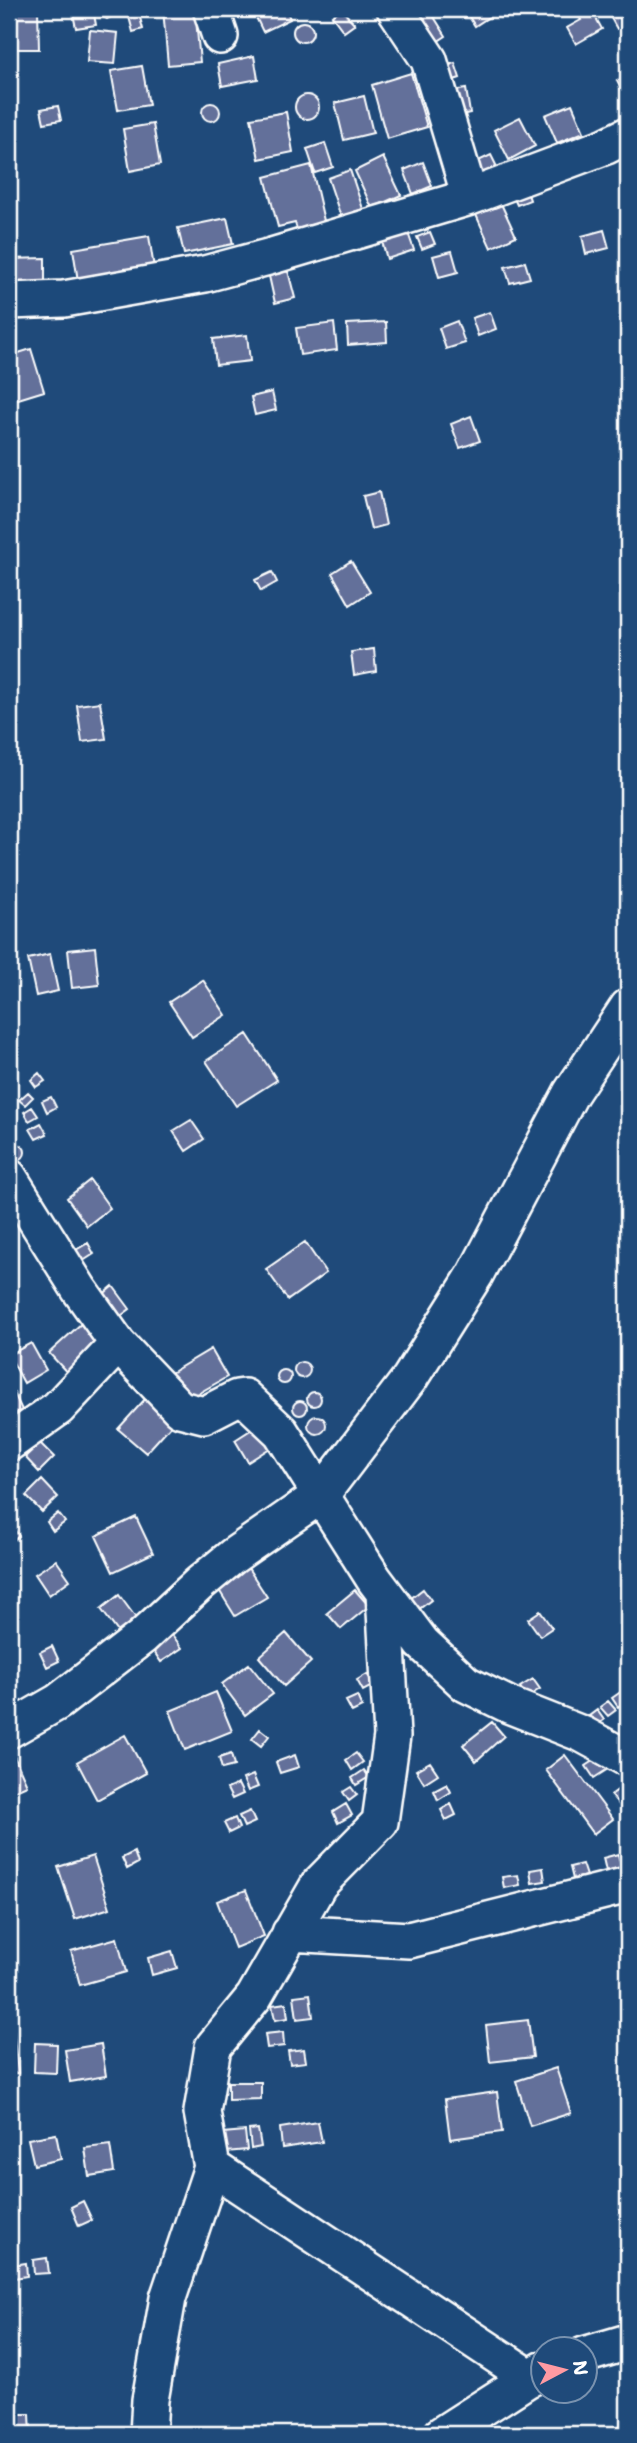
<svg xmlns="http://www.w3.org/2000/svg" width="637" height="2443" viewBox="0 0 637 2443" font-family="'Shantell Sans',sans-serif">
<style>
.building{fill:#636f9a;stroke:#fff;stroke-width:2}
.lines{fill:none;stroke-linecap:round;stroke-linejoin:round}
.street-casing{stroke:#fff;stroke-width:40}
.street{stroke:#1f4a7a;stroke-width:35}
</style>
<rect width="100%" height="100%" fill="#1f4a7a"/>
<filter id="ink" filterUnits="userSpaceOnUse"><feTurbulence type="fractalNoise" baseFrequency=".0143" numOctaves="2"/><feDisplacementMap in="SourceGraphic" scale="14" xChannelSelector="R" yChannelSelector="G"/><feConvolveMatrix kernelMatrix="1 2 1 2 8 2 1 2 1" color-interpolation-filters="sRGB"/></filter>
<g filter="url(#ink)">
<path class="building" d="M9,9H38L39,49H9Z
M72,9H93L96,25L76,28Z
M99,9H114L115,10L113,16L107,19L101,16Z
M163,9H195L200,62L168,65Z
M252,9H286L290,19L263,32Z
M341,9L355,24L344,32L332,16Z
M418,9H429L446,36L432,45L411,13Z
M464,9H501L475,26Z
M574,9H591L602,29L576,44L567,28L581,20Z
M606,9H628V23L617,29Z
M138,10L143,29L133,32L128,13Z
M293 32a10 10 0 1 1 20 0a10 10 0 1 1-20 0Z
M90,30L118,33L115,64L87,62Z
M254,56L258,79L222,86L218,64Z
M455,63L460,78L445,83L440,67Z
M142,66L149,105L118,110L111,71Z
M411,73L427,127L387,139L372,85Z
M628,76V103L617,81Z
M466,89L470,113L452,117L447,92Z
M295 107a12 12 0 1 1 24 0a12 12 0 1 1-24 0Z
M364,96L373,133L344,140L335,103Z
M202 112a9 9 0 1 1 18 0a9 9 0 1 1-18 0Z
M572,104L584,132L557,143L545,115Z
M58,106L61,120L44,123L41,109Z
M286,112L293,152L259,159L251,118Z
M520,117L535,146L509,160L494,130Z
M153,124L160,165L130,171L123,129Z
M325,143L333,167L315,173L307,149Z
M491,155L498,169L479,178L472,164Z
M383,157L401,195L372,208L355,171Z
M423,162L432,186L413,194L404,170Z
M311,165L325,225L298,232L295,223L278,227L265,177Z
M350,170L363,209L341,217L328,178Z
M526,188L530,200L517,205L512,194Z
M497,195L516,236L491,248L472,206Z
M227,218L233,244L184,254L178,228Z
M407,230L414,250L387,259L381,238Z
M604,230L609,248L586,254L582,236Z
M430,232L435,244L422,249L417,237Z
M149,236L154,268L78,281L73,249Z
M452,251L458,272L439,277L433,256Z
M45,258V287L9,288V259Z
M525,262L530,278L510,283L505,267Z
M288,271L295,298L275,303L269,276Z
M490,312L496,329L478,336L472,318Z
M457,321L465,343L446,349L439,328Z
M386,322L387,342L348,345L347,324Z
M334,323L337,350L300,355L296,328Z
M247,335L250,361L216,365L213,339Z
M31,349L44,391L15,400L9,380V356Z
M272,392L276,410L255,415L251,397Z
M471,416L480,441L460,448L451,424Z
M379,492L386,525L371,529L363,496Z
M351,561L370,592L350,605L332,573Z
M272,572L277,582L261,591L255,580Z
M374,649L376,671L354,675L351,652Z
M100,702L106,739L82,742L77,705Z
M95,947L99,985L72,988L68,950Z
M50,954L58,991L36,996L28,959Z
M203,980L226,1015L192,1037L169,1002Z
M247,1034L277,1080L236,1106L206,1061Z
M39,1073L45,1081L36,1087L31,1080Z
M28,1092L33,1097L25,1105L19,1100Z
M51,1097L56,1107L47,1112L42,1101Z
M32,1107L38,1116L29,1121L24,1112Z
M191,1120L204,1139L186,1151L173,1131Z
M41,1123L47,1134L36,1139L30,1129Z
M9 1152a8 8 0 1 1 16 0a8 8 0 1 1-16 0Z
M90,1180L110,1208L87,1226L67,1198Z
M305,1242L326,1273L288,1300L266,1269Z
M88,1243L94,1254L77,1265L69,1254Z
M113,1286L130,1309L110,1324L94,1302Z
M83,1322L106,1347L72,1378L49,1353Z
M31,1343L46,1370L24,1383L9,1355Z
M211,1349L227,1377L185,1401L169,1374Z
M294 1370a8 8 0 1 1 16 0a8 8 0 1 1-16 0Z
M277 1377a7 7 0 1 1 14 0a7 7 0 1 1-14 0Z
M13,1391L22,1410L9,1417V1393Z
M307 1399a7 7 0 1 1 14 0a7 7 0 1 1-14 0Z
M147,1397L174,1422L146,1453L118,1429Z
M293 1408a7 7 0 1 1 14 0a7 7 0 1 1-14 0Z
M308 1425a9 9 0 1 1 18 0a9 9 0 1 1-18 0Z
M257,1426L270,1448L248,1462L235,1440Z
M40,1443L54,1457L39,1472L25,1457Z
M42,1480L58,1497L42,1512L26,1496Z
M58,1513L65,1522L53,1531L47,1522Z
M136,1517L153,1553L113,1572L96,1536Z
M9,1522L19,1536L9,1544Z
M56,1560L70,1580L49,1595L35,1574Z
M244,1562L267,1597L235,1616L214,1582Z
M423,1589L431,1600L418,1610L410,1599Z
M355,1590L369,1606L341,1629L327,1613Z
M119,1595L139,1622L121,1636L101,1609Z
M540,1611L552,1628L540,1636L528,1619Z
M170,1632L182,1648L161,1662L150,1646Z
M286,1633L311,1662L284,1686L259,1657Z
M52,1646L59,1661L47,1667L40,1652Z
M249,1664L273,1694L245,1715L222,1684Z
M367,1674L374,1685L363,1691L357,1680Z
M533,1679L540,1689L527,1697L520,1687Z
M622,1691L628,1699L618,1707L612,1698Z
M216,1692L232,1731L185,1750L170,1711Z
M357,1696L362,1707L352,1712L346,1701Z
M608,1701L616,1710L608,1716L600,1707Z
M597,1710L604,1720L596,1725L589,1716Z
M492,1722L504,1736L476,1761L463,1745Z
M260,1729L269,1736L261,1746L252,1739Z
M125,1735L146,1773L97,1800L77,1762Z
M9,1745L27,1785L9,1793Z
M356,1753L363,1762L352,1770L346,1760Z
M231,1754L234,1766L222,1769L219,1758Z
M295,1755L299,1767L280,1773L276,1762Z
M565,1755L613,1819L593,1834L546,1770Z
M600,1757L608,1769L594,1778L586,1766Z
M430,1762L438,1774L424,1783L416,1770Z
M364,1770L369,1777L356,1785L352,1778Z
M253,1775L258,1787L248,1791L243,1779Z
M238,1784L243,1794L232,1799L227,1789Z
M447,1784L451,1792L438,1800L434,1791Z
M623,1786L628,1793V1801L621,1807L611,1795Z
M351,1787L357,1795L349,1801L343,1792Z
M346,1804L352,1815L338,1823L333,1812Z
M451,1804L456,1815L446,1820L441,1810Z
M250,1811L255,1822L244,1827L239,1816Z
M235,1818L239,1828L229,1833L224,1823Z
M134,1852L138,1863L127,1869L122,1858Z
M618,1854L621,1867L606,1871L603,1858Z
M93,1856L110,1908L75,1919L58,1867Z
M582,1864L586,1876L573,1879L570,1867Z
M543,1868L545,1881L532,1883L530,1870Z
M518,1875L520,1885L504,1888L502,1877Z
M246,1890L264,1936L235,1948L217,1901Z
M117,1938L126,1972L80,1985L71,1951Z
M172,1951L177,1968L152,1975L148,1958Z
M310,1994L313,2017L297,2019L294,1996Z
M286,2003L288,2018L275,2020L272,2005Z
M528,2020L533,2057L490,2062L486,2025Z
M9,2029H13L18,2073L9,2074Z
M283,2032L284,2046L267,2048L265,2034Z
M35,2043L57,2044L56,2073L34,2072Z
M101,2044L106,2076L70,2082L65,2050Z
M304,2049L306,2062L290,2064L288,2051Z
M556,2068L571,2113L530,2126L516,2081Z
M228,2082H261V2099L228,2100Z
M497,2092L502,2132L450,2139L445,2099Z
M318,2122L322,2142L282,2148L280,2128Z
M258,2129L261,2147L251,2149L249,2130Z
M245,2131L247,2150L226,2152L223,2133Z
M56,2134L61,2159L34,2165L28,2139Z
M110,2145L114,2172L89,2176L85,2148Z
M83,2201L92,2220L79,2226L71,2207Z
M47,2258L49,2273L34,2274L33,2260Z
M26,2263L27,2276L14,2278L13,2265Z
M9,2414H30L31,2434H9Z"/>
<g class="lines">
<g class="street-casing">
<path id="street" d="M211,9L220,36
M395,9L429,60L470,197
M9,301L64,299L205,274L272,256L470,197L606,146L628,135
M9,1177L79,1289L118,1344L180,1409L204,1415L237,1398L244,1397L281,1432L374,1579L422,1643L466,1684L511,1706L582,1734L628,1759
M9,1443L58,1408L118,1344
M9,1730L58,1702L142,1637L199,1584L233,1556L321,1495L410,1378L475,1275L571,1093L628,1007
M290,1933L409,1940L628,1885
M212,2167L531,2378
M584,2355L628,2342
M148,2434L150,2400L168,2298L212,2167L202,2112L213,2047L254,1997L319,1884L380,1822L392,1736L384,1593
M442,2434L542,2370"/>
</g>
<use href="#street" class="street"/>
</g>
</g>
<rect width="637" height="2443" fill="none" stroke="#1f4a7a" stroke-width="35"/>
<rect x="18" y="18" width="602" height="2408" fill="none" stroke="#fff" stroke-width="2.5" filter="url(#ink)"/>
<g transform="translate(564 2370) rotate(83)"><circle r="33" fill="#1f4a7a" stroke="#7992af" stroke-width="2"/>
<path d="M0-5L12 26L0 18L-12 26Z" fill="#ff9aa2"/>
<text y="-10" font-size="19" font-weight="bold" text-anchor="middle" fill="#ffffff">N</text>
</g>
</svg>
